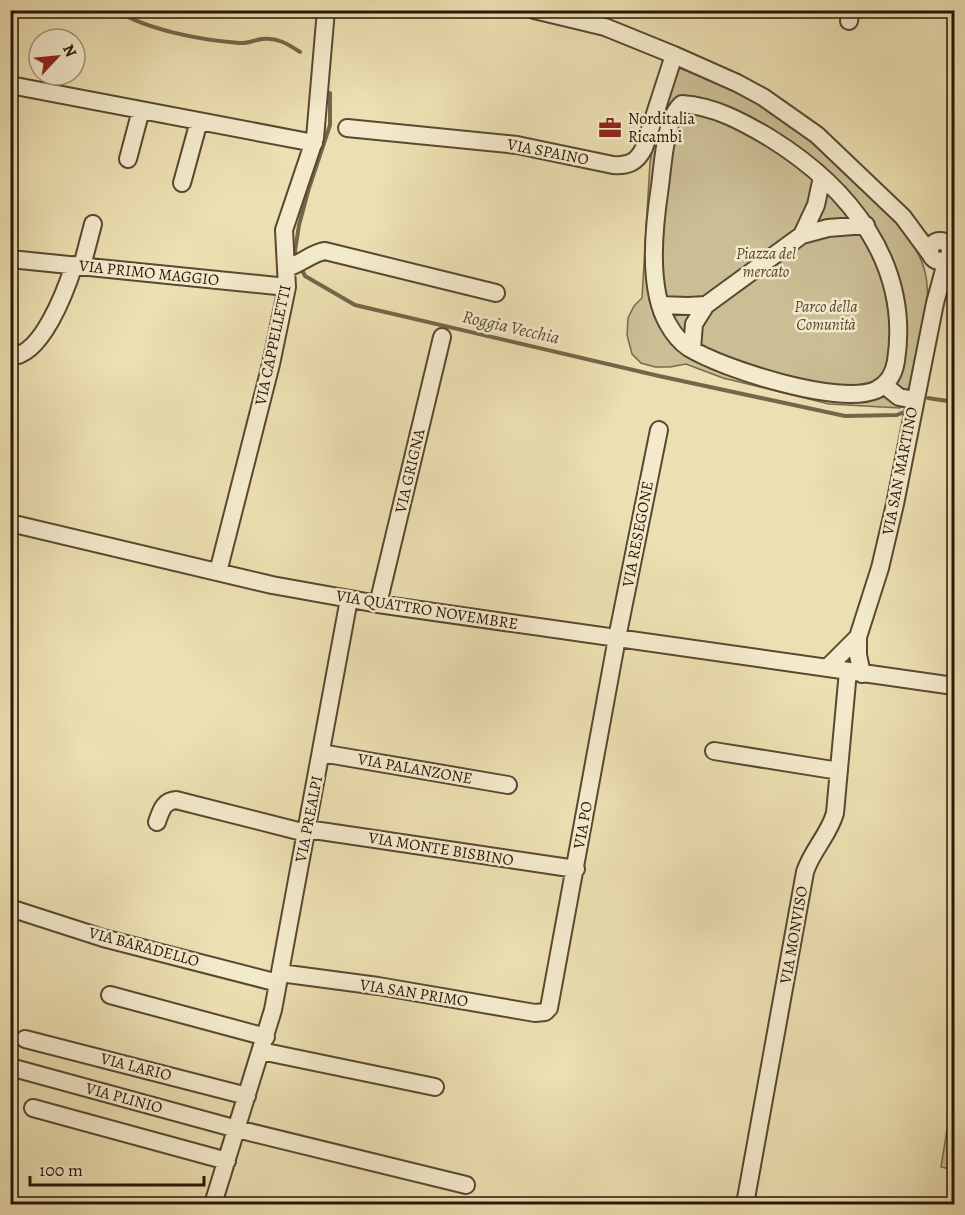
<svg xmlns="http://www.w3.org/2000/svg" width="965" height="1215" viewBox="0 0 965 1215" font-family="Alegreya,serif">
<style>
.green{fill:#cbbd94;stroke:#7a6a4d;stroke-width:1.5}
.lines{fill:none;stroke-linecap:round;stroke-linejoin:round}
.stream{stroke:#75664a;stroke-width:4}
.minor-casing{stroke:#594831;stroke-width:20}
.minor{stroke:#f3eacc;stroke-width:16}
.rail{stroke:#281606;stroke-width:4;stroke-dasharray:10 10;stroke-linecap:butt}
.labels{text-anchor:middle;dominant-baseline:central;stroke-width:5;stroke-linejoin:round;paint-order:stroke}
.poi-label{font-size:16px;fill:#281606;stroke:#f3eacc;text-anchor:start}
.street-label{font-size:16px;fill:#281606;stroke:#f3eacc}
.park-label{font-size:16px;font-style:italic;fill:#594831;stroke:#f3eacc}
.water-label{font-size:18px;font-style:italic;fill:#5c4b33;stroke:#f3eacc}
</style>
<rect width="100%" height="100%" fill="#ecdfb1"/>
<filter id="stains"><feTurbulence type="fractalNoise" baseFrequency=".00333" numOctaves="4"/><feColorMatrix values="0 0 0 0 .2 0 0 0 0 .09 0 0 0 0 .02 0 0 0 .5 -.17"/></filter>
<radialGradient id="worn" r=".72"><stop offset=".6" stop-color="#630" stop-opacity="0"/><stop offset="1" stop-color="#630" stop-opacity=".3"/></radialGradient>
<path class="green" d="M674,66C700,76 738,91 762,105C805,130 910,220 924,268C935,307 918,358 911,398L900,408L829,404L723,378L686,364L670,367H655L641,363L632,354L627,335L628,318L634,306L642,298L650,162L664,96Z
M954,1086V1170L941,1167Z"/>
<g class="lines">
<path class="stream" d="M115,10C148,30 200,40 239,43C247,44 254,40 262,39C277,37 288,44 300,52
M297,259L295,251L299,225L309,188L330,125V93
M300,266L305,276L355,305L659,376L845,416L897,415L904,412
M928,398L954,402"/>
<g class="minor-casing">
<path id="minor" d="M534,10L605,27L674,55L737,83L763,97L817,135L903,217L931,255
M849,21L851,10
M10,85L314,143
M682,104C714,106 743,122 770,138C849,187 911,263 896,361C894,374 888,384 876,390C839,406 723,369 689,348C680,342 673,333 668,324C647,288 654,226 660,186C663,164 665,118 682,104Z
M347,128L517,145L613,165C629,166 637,162 644,148L674,55
M128,159L141,110
M182,183L199,121
M802,235L828,228L866,225
M930 251a10 10 0 1 1 20 0a10 10 0 1 1-20 0Z
M10,259L287,287
M82,266L93,224
M286,268C300,265 311,253 325,251L496,293
M660,305L688,306L706,305L802,235L816,205L822,177
M692,349L694,324L706,305
M10,356C41,358 66,290 74,265
M884,385L899,397L914,400
M10,523L272,585L378,604L954,686
M218,572L271,364L287,287L284,230L315,138L326,10
M378,604L442,337
M827,668L858,637
M862,674L858,655V637L880,568L895,504L935,303L947,259
M714,751L839,771
M321,753L508,785
M157,822C161,811 163,801 176,800L306,833
M307,829L576,869
M10,908L103,938L278,983
M280,973L378,986L535,1013L545,1012L549,1008L617,638L659,430
M110,995L266,1037
M25,1039L247,1096
M261,1051L435,1087
M10,1067L237,1129L466,1185
M33,1108L227,1161
M213,1204L273,1010L349,599
M745,1204L805,872C812,850 829,835 835,813L848,671"/>
</g>
<use href="#minor" class="minor"/>
<path class="rail" d="M10,1202L18,1204"/>
</g>
<defs>
<g id="office-bare" transform="scale(1.8)"><path d="M-6-3h4V-5.5h4V-3h4V5H-6ZM-1-4.5V-3h2v-1.5ZM-6 0V1H6V0Z" fill="#8f2418" stroke="#f3eacc" stroke-width="2.5" paint-order="stroke"/></g>
</defs>
<g fill-rule="evenodd">
<use href="#office-bare" x="610" y="128"/>
</g>
<g class="labels">
<g class="poi-label">
<text x="628" y="119">Norditalia<tspan x="628" dy="18">Ricambi</tspan></text>
</g>
<g class="street-label">
<text transform="translate(548 152) rotate(11)">VIA SPAINO</text>
<text transform="translate(149 273) rotate(6)">VIA PRIMO MAGGIO</text>
<text transform="translate(273 345) rotate(-78)">VIA CAPPELLETTI</text>
<text transform="translate(410 471) rotate(-77)">VIA GRIGNA</text>
<text transform="translate(900 471) rotate(-79)">VIA SAN MARTINO</text>
<text transform="translate(638 534) rotate(-79)">VIA RESEGONE</text>
<text transform="translate(427 610) rotate(9)">VIA QUATTRO NOVEMBRE</text>
<text transform="translate(415 769) rotate(10)">VIA PALANZONE</text>
<text transform="translate(309 819) rotate(-79)">VIA PREALPI</text>
<text transform="translate(583 825) rotate(-80)">VIA PO</text>
<text transform="translate(441 849) rotate(9)">VIA MONTE BISBINO</text>
<text transform="translate(794 935) rotate(-80)">VIA MONVISO</text>
<text transform="translate(144 947) rotate(15)">VIA BARADELLO</text>
<text transform="translate(414 993) rotate(9)">VIA SAN PRIMO</text>
<text transform="translate(136 1067) rotate(14)">VIA LARIO</text>
<text transform="translate(124 1098) rotate(15)">VIA PLINIO</text>
</g>
<g class="park-label">
<text x="766" y="254">Piazza del<tspan x="766" dy="18">mercato</tspan></text>
<text x="826" y="307">Parco della<tspan x="826" dy="18">Comunità</tspan></text>
</g>
<g class="water-label">
<text transform="translate(511 327) rotate(13)">Roggia Vecchia</text>
</g>
</g>
<rect width="965" height="1215" fill="none" stroke="#ecdfb1" stroke-width="36"/>
<rect x="12" y="12" width="941" height="1191" fill="none" stroke="#281606" stroke-width="3"/>
<rect x="18" y="18" width="929" height="1179" fill="none" stroke="#281606" stroke-width="1.5"/>
<g transform="translate(57 57) rotate(64)"><circle r="28" fill="#f3eacc" stroke="#a2957d" stroke-width="1.5"/>
<path d="M0-4.5L10 22L0 15L-10 22Z" fill="#8f2418"/>
<text y="-9" font-size="16" font-weight="bold" text-anchor="middle" fill="#281606">N</text>
</g>
<path d="M30 1176v9h174v-9" fill="none" stroke="#281606" stroke-width="3"/>
<text x="39" y="1176" font-size="18" fill="#281606" stroke="#f3eacc" stroke-width="4.5" paint-order="stroke">100 m</text>
<rect width="100%" height="100%" filter="url(#stains)"/>
<rect width="100%" height="100%" fill="url(#worn)"/>
</svg>
